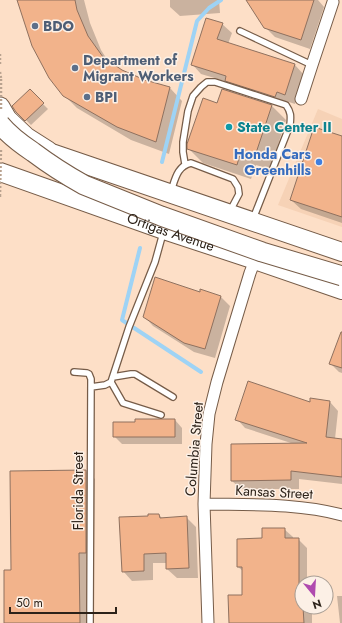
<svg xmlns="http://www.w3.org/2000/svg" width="342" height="623" viewBox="0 0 342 623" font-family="Jost,sans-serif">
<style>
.built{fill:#f6d2b6}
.shadow{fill:#0003}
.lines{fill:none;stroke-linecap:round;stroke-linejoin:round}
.stream{stroke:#9ed3f5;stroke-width:4}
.building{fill:#f2b38b;stroke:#8f715f}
.service-casing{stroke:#765c48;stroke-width:8}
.minor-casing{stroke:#765c48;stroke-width:13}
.primary-casing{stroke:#765c48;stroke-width:20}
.trunk-casing{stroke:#765c48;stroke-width:21}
.path{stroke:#b9a28f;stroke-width:2.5;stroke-dasharray:2 2;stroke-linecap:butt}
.service{stroke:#fff;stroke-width:5.5}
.minor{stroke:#fff;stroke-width:11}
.primary{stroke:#fff;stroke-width:18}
.trunk{stroke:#fff;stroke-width:19}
.trunk-bridge-casing{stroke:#765c48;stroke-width:21;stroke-linecap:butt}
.path-bridge{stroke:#b9a28f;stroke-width:2.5;stroke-dasharray:2 2;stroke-linecap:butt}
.trunk-bridge{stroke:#fff;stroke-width:19}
.service-dot{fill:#5c6f8a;stroke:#fcf0e6;stroke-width:1.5}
.culture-dot{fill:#0f9aa8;stroke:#fcf0e6;stroke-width:1.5}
.shop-dot{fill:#3f7fe0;stroke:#fcf0e6;stroke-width:1.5}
.labels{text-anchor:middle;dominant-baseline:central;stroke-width:3;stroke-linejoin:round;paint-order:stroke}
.service-label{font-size:14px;font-weight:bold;fill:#4e5e75;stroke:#fcf0e6;text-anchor:start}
.culture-label{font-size:14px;font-weight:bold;fill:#0d838f;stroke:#fcf0e6;text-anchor:start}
.shop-label{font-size:14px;font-weight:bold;fill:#366cbe;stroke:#fcf0e6;text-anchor:end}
.street-label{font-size:14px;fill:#2c2219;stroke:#fcf0e6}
</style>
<rect width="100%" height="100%" fill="#fddfc7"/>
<path class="built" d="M318,109L342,119V227L278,205Z"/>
<path class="shadow" d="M19,0H84L90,23L101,50L110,64L121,71L144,81L170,88L182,101L169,154L131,140L77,108L64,95Z
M170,0H219L220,13L180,16L170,7Z
M247,0H318L324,7L310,49L275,37L265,27Z
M222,24L232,33L228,44L295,65L304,75L295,104L286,101L285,106L235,90L228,82L201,74L192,64Z
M223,90L272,106L286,120L270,169L256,165L251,179L203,163L188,148L218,104Z
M30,91L48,109L31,125L17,111Z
M342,137V223L301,209L291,200Z
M201,291L221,297L230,306L215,358L194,352L153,326L144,316L200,293Z
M342,331V373L339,372L330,363Z
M330,402L338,411L335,439L342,440V484L299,479V489H241L232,481L294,444L245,428L237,419L311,403Z
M175,420L182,428V444H122L114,436Z
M86,471L95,479L94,562H87L88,623H5L12,571Z
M159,515L163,519L186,517L196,527L198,578H177L167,569V563H153V580L132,581L123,571L149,517Z
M284,529L293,537V539H298L307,548V583H302V607H312V623H230L243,596V571L238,567L263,539Z
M337,596H342V623H340Z"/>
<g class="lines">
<path class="stream" d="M162,162L197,21L209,8L221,0
M140,248L122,320L201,372"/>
</g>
<path class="building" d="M17,0H75L77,10L88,36L103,57L122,70L145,80L170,87L156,142L117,127L63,96L49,78L32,46Z
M246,0H314L301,40L264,28Z
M206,18L223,23L217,39L295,64L285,95L277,92L275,97L225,81L226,76L191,65Z
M30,89L44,103L25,121L16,112L12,106Z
M222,89L272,105L255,156L241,151L237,165L187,149V144L203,98L217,103Z
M314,127L342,136V217L290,200Z
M155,277L200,292V289L221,296L205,349L184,343L143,317Z
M341,332H342V368L329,364Z
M248,381L310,402V398L330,401L326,437L342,439V477L291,471V480L231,481V444L307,443L235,420Z
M135,419H175V437H113V422H135Z
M86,470V553H79L80,623H4V570H11L10,471Z
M148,514H159L160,518L187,516L189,568L166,569V553L144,554V571L122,572L119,517L148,516Z
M262,528H285V538H299V594H302V607H303L304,623H229L228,595H242V567H237V539L262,538Z"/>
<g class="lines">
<g class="service-casing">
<path id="service" d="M240,31L312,65
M185,164L183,152V142L188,111L193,96L201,87L207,82H215L286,105C291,112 291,116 290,125L253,219
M171,191C175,180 177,166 191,163L233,179L238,187L239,194L230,211
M74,372L87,373L89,374L91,379L90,623
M113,377L131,374H135L173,397
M111,382L123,403L161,415
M91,387L105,385L111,382L129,327L155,262L163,233"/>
</g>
<g class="minor-casing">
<path id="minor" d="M301,99L312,65L333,2
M204,504C250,505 298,503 342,515
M208,623L204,504L206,444L209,414L217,382L230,339L250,273L255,260"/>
</g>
<g class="primary-casing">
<g id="primary">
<path d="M34,147L342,252"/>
<path id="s1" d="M0,172L164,230L255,260L342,290"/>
</g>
</g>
<g class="trunk-casing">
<path id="trunk" d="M0,107L7,119L26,137L48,151"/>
</g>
<path class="path" d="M0,64V53
M0,72L1,78H0
M0,197V196"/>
<use href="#service" class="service"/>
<use href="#minor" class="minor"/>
<use href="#primary" class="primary"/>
<use href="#trunk" class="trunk"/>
<g class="trunk-bridge-casing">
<path id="trunk-bridge" d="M0,124C9,135 21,144 33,152C49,164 66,175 84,185L161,216L262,252L342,276"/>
</g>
<path class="path-bridge" d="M1,109V78
M0,196L1,148"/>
<use href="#trunk-bridge" class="trunk-bridge"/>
</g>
<g class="service-dot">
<circle cx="35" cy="26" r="4"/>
<circle cx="75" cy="68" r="4"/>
<circle cx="87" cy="97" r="4"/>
</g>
<circle class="culture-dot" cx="229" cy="127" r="4"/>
<circle class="shop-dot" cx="319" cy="162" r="4"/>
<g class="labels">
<g class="service-label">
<text x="43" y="26">BDO</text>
<text x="83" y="60">Department of<tspan x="83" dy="16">Migrant Workers</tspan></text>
<text x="95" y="97">BPI</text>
</g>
<g class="culture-label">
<text x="237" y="127">State Center II</text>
</g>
<g class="shop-label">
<text x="311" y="154">Honda Cars<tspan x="311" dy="16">Greenhills</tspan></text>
</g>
<g class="street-label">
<text stroke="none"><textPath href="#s1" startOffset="181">Ortigas Avenue</textPath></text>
<text transform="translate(194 449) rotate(-85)">Columbia Street</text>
<text transform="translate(78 491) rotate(-90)">Florida Street</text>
<text transform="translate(274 492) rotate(3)">Kansas Street</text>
</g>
</g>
<g transform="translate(314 595) rotate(162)"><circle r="19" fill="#fcf0e6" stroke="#a99e94"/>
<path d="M0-3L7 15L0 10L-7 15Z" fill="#b04aaf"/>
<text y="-6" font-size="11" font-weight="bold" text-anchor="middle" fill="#2c2219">N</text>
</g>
<path d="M10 607v6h106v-6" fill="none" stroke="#2c2219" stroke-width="2"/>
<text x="16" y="607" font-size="12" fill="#2c2219" stroke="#fcf0e6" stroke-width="3" paint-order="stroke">50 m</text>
</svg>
